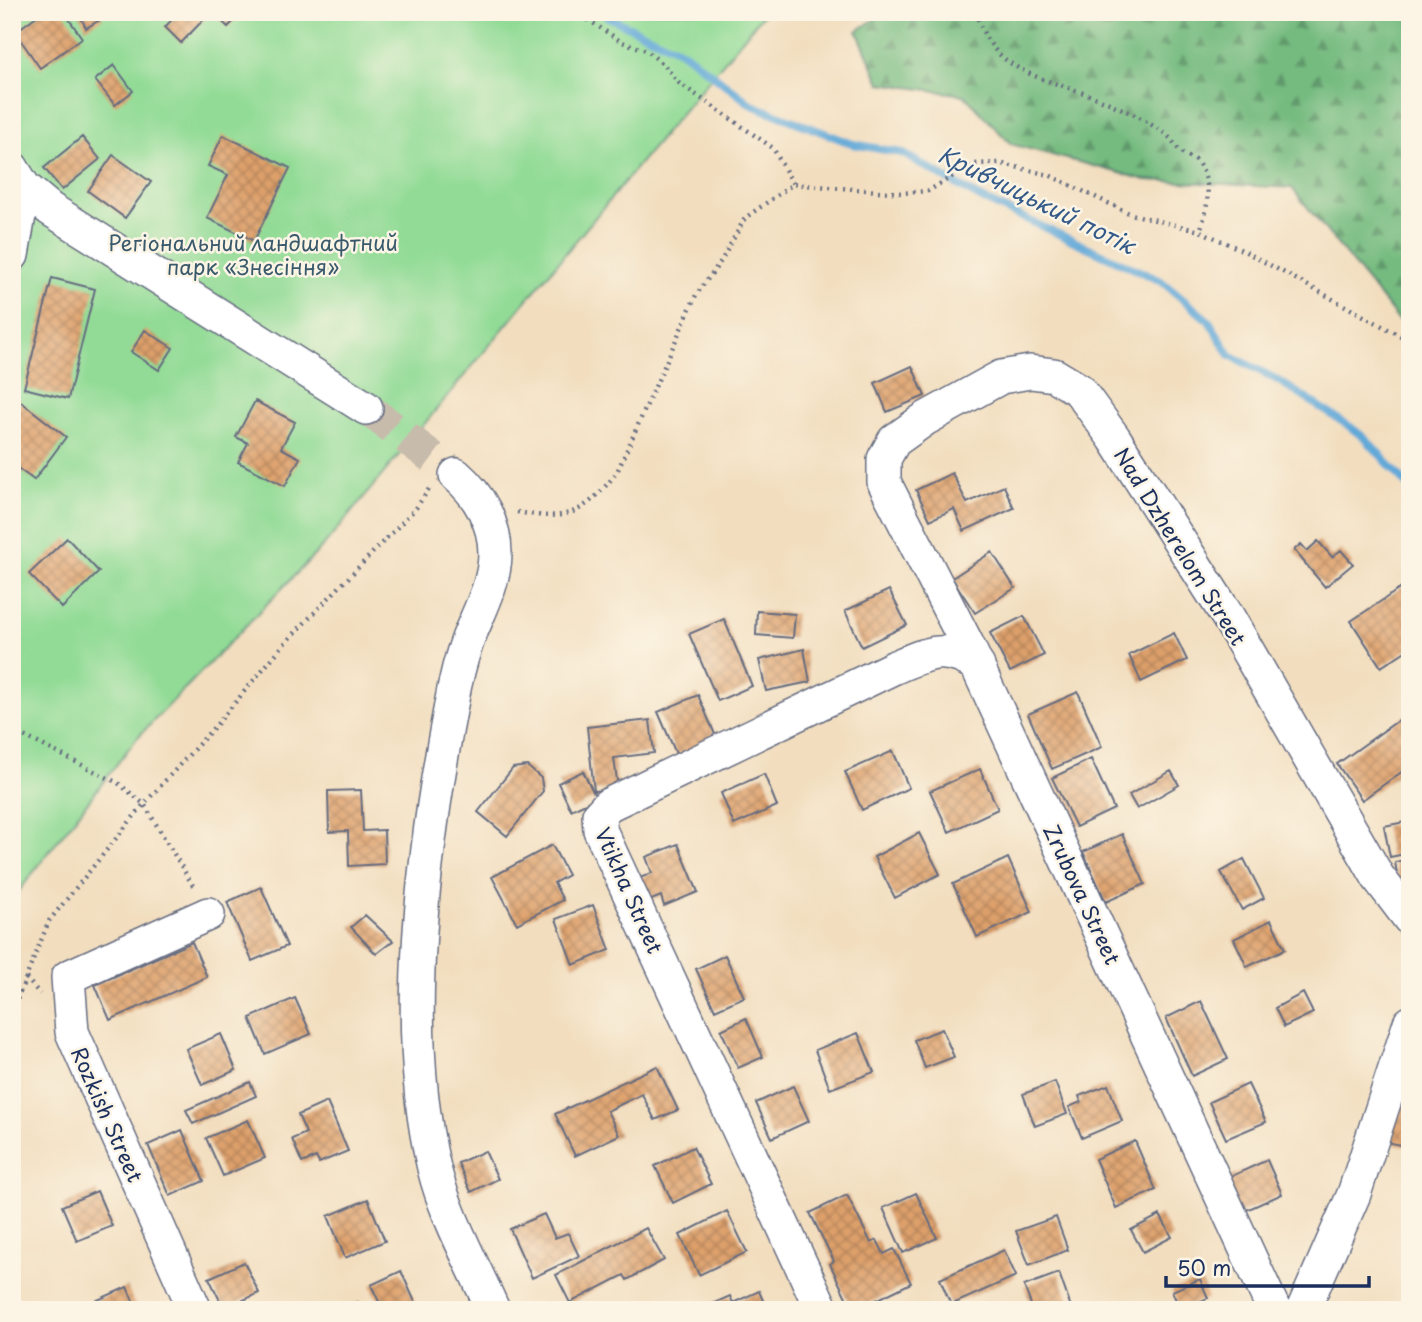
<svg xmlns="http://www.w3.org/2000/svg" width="1422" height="1322" viewBox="0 0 1422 1322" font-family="'Playpen Sans',sans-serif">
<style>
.green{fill:#92db96;stroke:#56857a;stroke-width:2}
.forest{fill:url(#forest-firs);stroke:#48756e;stroke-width:2}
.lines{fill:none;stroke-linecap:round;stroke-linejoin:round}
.stream{stroke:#62a9d8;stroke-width:8}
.building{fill:url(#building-cross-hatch)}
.minor-tunnel{stroke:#c7bbac;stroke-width:33;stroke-dasharray:33 17;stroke-linecap:butt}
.minor-casing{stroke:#666c80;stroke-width:36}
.path{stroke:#666c80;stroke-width:4.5;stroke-dasharray:2 5;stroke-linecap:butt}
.minor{stroke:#fff;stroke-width:33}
.labels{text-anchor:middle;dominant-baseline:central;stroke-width:5;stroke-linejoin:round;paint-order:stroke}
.park-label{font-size:21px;fill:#395a6c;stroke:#fcf5e5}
.street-label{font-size:21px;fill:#1b2f5e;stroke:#fcf5e5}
.water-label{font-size:23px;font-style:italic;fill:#345a89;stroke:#fcf5e5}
</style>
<defs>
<pattern id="forest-firs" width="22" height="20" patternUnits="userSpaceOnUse" patternTransform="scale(1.75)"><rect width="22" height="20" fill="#75bb7f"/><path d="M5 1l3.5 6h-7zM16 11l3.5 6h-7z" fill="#5f986b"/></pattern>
<pattern id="building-cross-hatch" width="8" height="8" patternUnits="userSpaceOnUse" patternTransform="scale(1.75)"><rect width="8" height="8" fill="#dea06a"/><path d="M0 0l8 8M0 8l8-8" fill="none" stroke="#b3835a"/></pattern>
</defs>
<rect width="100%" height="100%" fill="#fcf5e5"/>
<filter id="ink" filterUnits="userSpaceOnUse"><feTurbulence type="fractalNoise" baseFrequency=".0143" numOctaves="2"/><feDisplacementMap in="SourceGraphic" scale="14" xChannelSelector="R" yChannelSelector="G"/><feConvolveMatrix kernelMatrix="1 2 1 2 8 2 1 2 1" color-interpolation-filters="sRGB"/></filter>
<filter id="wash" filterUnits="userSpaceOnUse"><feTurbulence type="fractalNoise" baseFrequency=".00686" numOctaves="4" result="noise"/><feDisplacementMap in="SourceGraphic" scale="28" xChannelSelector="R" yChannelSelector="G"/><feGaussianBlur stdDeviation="1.57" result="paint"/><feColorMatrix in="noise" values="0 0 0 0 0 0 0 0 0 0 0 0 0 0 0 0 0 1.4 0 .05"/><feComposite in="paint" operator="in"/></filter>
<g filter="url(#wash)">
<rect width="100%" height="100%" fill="#f2debf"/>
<path class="green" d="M12,12H765L326,543L137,738L12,900Z"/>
<path class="forest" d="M885,12H1410V325L1404,327L1292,188L1146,180L1011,144L964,95L880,83L857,31Z"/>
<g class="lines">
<path class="stream" d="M603,12L608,17L683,52L752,105L853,144L902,153L982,199L1161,281L1209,321L1230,355L1279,381L1349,426L1367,440L1410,488"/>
</g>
<g id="blocks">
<path class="building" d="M42,12H64L82,38L40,68L15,32Z
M78,12H100L103,18L86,28Z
M179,12H211L181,43L165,27Z
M212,12H243L228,27Z
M114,65L133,91L115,105L95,80Z
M223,135L290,168L254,241L207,218L228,175L208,166Z
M82,137L100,159L62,190L44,168Z
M113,155L151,182L125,218L88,191Z
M52,278L95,289L68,399L24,388Z
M145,330L173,348L159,370L131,352Z
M912,366L925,396L887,412L875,383Z
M15,397L66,437L34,480L12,464V401Z
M255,401L295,422L281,448L300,458L285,486L238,462L248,443L236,437Z
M952,473L967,503L1004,486L1014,508L964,531L954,509L930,520L916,490Z
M67,538L99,572L62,608L29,574Z
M1318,541L1332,557L1341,550L1353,564L1325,587L1294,550L1301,544L1307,551Z
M992,552L1015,588L975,613L952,578Z
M1410,582V648L1381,667L1351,621Z
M889,590L907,625L862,647L845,611Z
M757,611L795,614L793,638L756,635Z
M1024,616L1044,655L1010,672L990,633Z
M724,619L752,686L718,701L689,634Z
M1174,633L1187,660L1141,682L1129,655Z
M804,649L810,682L766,691L759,660Z
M1078,692L1102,747L1052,769L1028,714Z
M698,695L717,739L677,756L658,712Z
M1410,712V766L1362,800L1337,764Z
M650,720L654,753L614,758L618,788L594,791L587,727Z
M893,751L909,788L862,810L845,772Z
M1091,759L1114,809L1076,827L1052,778Z
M527,766L541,778L543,791L507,836L478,812L513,768Z
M980,769L998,809L949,832L930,791Z
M583,771L596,798L571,810L558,783Z
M1171,771L1179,785L1137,809L1129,795Z
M764,774L777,806L734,825L721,793Z
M361,790L363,831L384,830L385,864L349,866L348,831L329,832L328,791Z
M1410,821V853L1390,857L1384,826Z
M919,833L940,874L895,898L874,857Z
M1122,834L1145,884L1106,902L1083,852Z
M678,844L698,892L664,906L661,896L649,901L640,878L652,873L646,857Z
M552,845L568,875L554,883L563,900L517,924L492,877Z
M1008,858L1032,912L977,937L953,884Z
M1244,859L1264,898L1242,910L1221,872Z
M1410,859V882L1399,885L1395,862Z
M261,887L287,946L252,961L227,902Z
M593,905L610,950L573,965L556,919Z
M365,915L393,941L376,954L351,927Z
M1271,920L1285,949L1247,967L1234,939Z
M192,942L207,977L110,1020L95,985Z
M725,955L744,997L715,1010L696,969Z
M1303,993L1313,1013L1284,1027L1275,1008Z
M295,998L311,1034L265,1054L250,1018Z
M1201,1001L1228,1059L1192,1076L1166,1018Z
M746,1018L763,1057L738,1068L721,1030Z
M942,1029L954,1057L925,1068L914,1040Z
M858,1033L874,1072L830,1089L815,1050Z
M221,1034L236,1070L202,1085L186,1049Z
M657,1066L678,1110L655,1120L642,1094L607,1111L619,1135L575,1156L555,1114Z
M250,1082L256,1096L193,1124L186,1110Z
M1055,1082L1067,1114L1035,1126L1023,1094Z
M1248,1084L1266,1122L1226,1139L1209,1102Z
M1108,1085L1122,1121L1082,1138L1069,1107L1081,1102L1079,1096Z
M793,1086L809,1121L772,1138L756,1103Z
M1390,1100L1410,1105V1147L1381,1141Z
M327,1102L348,1151L319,1163L316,1157L302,1163L292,1139L306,1133L298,1115Z
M248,1120L265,1158L223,1176L206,1138Z
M182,1130L204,1181L170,1196L148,1145Z
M1135,1141L1156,1190L1116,1208L1095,1159Z
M693,1147L711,1184L673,1203L655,1166Z
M485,1151L498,1179L471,1192L458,1163Z
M1267,1160L1282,1194L1238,1214L1223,1180Z
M97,1191L112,1226L77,1241L62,1206Z
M916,1193L937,1238L903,1253L883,1208Z
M847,1195L871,1243L877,1240L884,1254L894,1249L911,1283L856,1310H852L830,1264L834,1261L810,1213Z
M368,1199L385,1241L345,1258L328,1216Z
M727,1211L747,1252L699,1275L680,1235Z
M544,1214L555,1238L568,1233L579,1256L532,1278L510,1229Z
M1160,1215L1172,1237L1143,1252L1131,1230Z
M1056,1217L1068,1250L1029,1265L1016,1231Z
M646,1228L664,1260L627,1280L624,1275L570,1303L556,1275Z
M1004,1250L1016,1276L951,1305L940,1279Z
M244,1262L259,1293L224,1309L209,1278Z
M401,1271L416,1304L402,1310H383L371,1285Z
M1059,1273L1072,1310H1033L1024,1286Z
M1200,1279L1208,1298L1180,1310L1172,1291Z
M127,1287L137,1310H86L84,1306Z
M759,1291L767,1310H706L705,1307L730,1296L733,1303Z
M358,1302L361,1310H340Z"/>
</g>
</g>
<g filter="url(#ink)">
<use href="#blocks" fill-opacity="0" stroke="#666c80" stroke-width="2"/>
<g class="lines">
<path class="minor-tunnel" d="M366,408L456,475"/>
<g class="minor-casing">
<path id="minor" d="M12,168L24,187L50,209L366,408
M12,255L24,187
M456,475C479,495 495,523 495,553C495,584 479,611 468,639C460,660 455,682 451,705C424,846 400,1028 434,1168C446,1217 473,1264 493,1310
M195,1310L72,1032L68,977L208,914
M822,1310L600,830L599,815L608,805L895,667C928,653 946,644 978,666
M1274,1310L967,644L884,482V459L894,441L925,419L1001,377L1030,372L1054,375L1079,390L1114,438L1228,617L1378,877L1410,919
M1303,1310L1354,1194L1410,1023"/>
</g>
<path class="path" d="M576,12L622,42L646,50L664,65L679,83L773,148L793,184
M976,12C991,70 1037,76 1086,94C1104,100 1123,109 1140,118C1150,124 1163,131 1171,139C1174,143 1177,148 1181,152C1185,155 1191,157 1195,160C1214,180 1208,208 1200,231
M517,512C569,522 585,513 617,472L696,295L721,261L745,218L793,184L902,193L928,191L973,164L999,163L1049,175L1131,214L1200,231L1244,251L1410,341
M12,730L118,783L144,804L195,889
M26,978L40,994
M12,1012L49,921L144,804L217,724L285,643L416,508L431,486"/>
<use href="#minor" class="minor"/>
</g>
</g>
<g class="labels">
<g class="park-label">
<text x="253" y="242">Регіональний ландшафтний<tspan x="253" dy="24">парк «Знесіння»</tspan></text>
</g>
<g class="street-label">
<text transform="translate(1181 546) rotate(58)">Nad Dzherelom Street</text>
<text transform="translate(630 890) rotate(66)">Vtikha Street</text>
<text transform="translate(1083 894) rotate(65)">Zrubova Street</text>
<text transform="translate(108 1114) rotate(66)">Rozkish Street</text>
</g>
<g class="water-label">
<text transform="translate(1037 199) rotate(26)">Кривчицький потік</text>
</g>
</g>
<rect width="1422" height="1322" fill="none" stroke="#fcf5e5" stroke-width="42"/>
<path d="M1166 1276v10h203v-10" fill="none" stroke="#1b2f5e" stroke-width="3.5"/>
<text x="1177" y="1276" font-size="21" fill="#1b2f5e" stroke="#fcf5e5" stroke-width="5" paint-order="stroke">50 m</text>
</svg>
